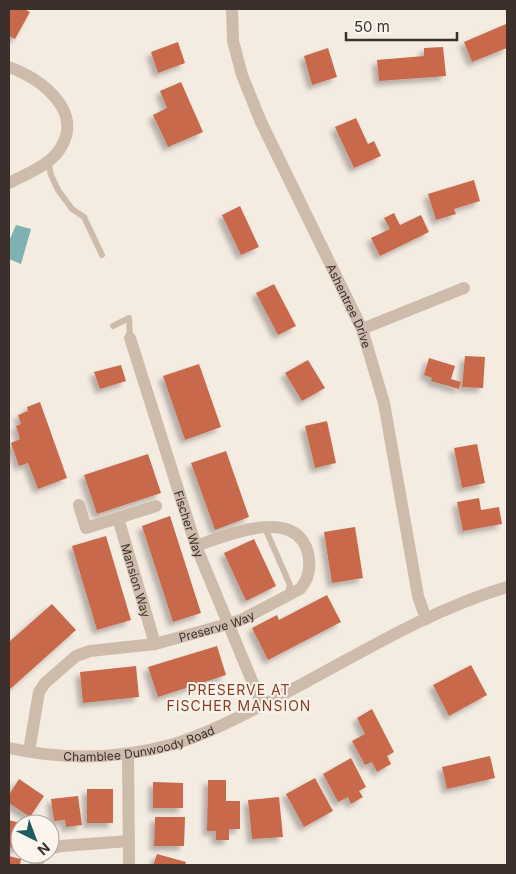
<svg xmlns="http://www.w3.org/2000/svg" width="516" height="874" viewBox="0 0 516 874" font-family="Inter,sans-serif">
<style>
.water{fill:#7fb0b2}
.building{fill:#c8694b;filter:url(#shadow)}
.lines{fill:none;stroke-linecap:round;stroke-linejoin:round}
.service{stroke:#cdbbac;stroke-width:6}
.minor{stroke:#cdbbac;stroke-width:12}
.tertiary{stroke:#cdbbac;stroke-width:12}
.labels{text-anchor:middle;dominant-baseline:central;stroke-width:4;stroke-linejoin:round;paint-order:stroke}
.street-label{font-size:12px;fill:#3b302b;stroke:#fbf5ee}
.neighbourhood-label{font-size:14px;letter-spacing:1px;fill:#8c3b22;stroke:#fbf5ee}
</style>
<defs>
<filter id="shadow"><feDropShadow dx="-4.5" dy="4.5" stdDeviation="2.5" flood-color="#0004"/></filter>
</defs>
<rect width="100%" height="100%" fill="#f4ebe1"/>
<path class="water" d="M16,225L31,229L21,264L9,259V241Z"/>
<path class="building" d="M9,9H24L30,12L15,39L9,36Z
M506,24L507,48L472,62L464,42Z
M178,42L185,63L158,73L151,52Z
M443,47L446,76L379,81L377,60L424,56V48Z
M328,48L337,77L312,85L304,56Z
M181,82L203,132L168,147L153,115L167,108L160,91Z
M356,118L368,144L374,141L381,156L354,168L335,127Z
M474,180L480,201L454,209L456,214L436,220L428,194Z
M240,206L259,247L241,255L222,215Z
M394,213L400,225L421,215L429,232L380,256L371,238L390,229L384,218Z
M274,284L296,326L278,335L256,293Z
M465,356L485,357L483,388L462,387Z
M429,358L455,366L451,379L461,382L459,389L431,381L432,378L424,375Z
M308,360L325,388L302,401L285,373Z
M199,364L221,427L185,440L163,376Z
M121,365L126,381L100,389L94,372Z
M40,402L67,478L38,489L28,463L19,466L11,443L20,439L16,426L21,424L18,415L28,411L27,407Z
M327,421L336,463L315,468L305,426Z
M477,444L485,483L462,488L454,448Z
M226,451L249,517L215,530L191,463Z
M148,454L161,493L97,514L84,475Z
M479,498L481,510L499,507L502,524L463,531L457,502Z
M170,516L201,613L173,622L142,526Z
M355,527L363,578L332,583L324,532Z
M106,536L131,620L97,630L72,546Z
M254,539L276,586L246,601L224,553Z
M327,595L341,622L268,660L252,628L277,615L279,620Z
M52,604L76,630L9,690V642Z
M217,646L226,675L158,697L148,667Z
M471,665L487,695L449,716L433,685Z
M136,666L139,697L83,703L80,672Z
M372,709L394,752L387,756L391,764L377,772L372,762L365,765L352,741L365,734L357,718Z
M490,756L495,778L447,789L442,767Z
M351,758L366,787L359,791L363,797L351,804L348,797L338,802L323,774Z
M315,778L333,811L304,827L286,794Z
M19,779L44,796L30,817L9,803V795Z
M208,780H226V801H240V829H229V840H216V831H207Z
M153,782L183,783V808H153Z
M87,789H113V823H87Z
M78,796L82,825L66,827L65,820L54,821L51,799Z
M279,797L283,837L252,839L248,800Z
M155,817H185L184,846H154Z
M9,820L20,823V849L9,847Z
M157,854L186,862L185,865H153Z
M9,856L21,859L20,865H9Z"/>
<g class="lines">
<path class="service" d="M48,161L51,175L58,190L72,209L84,217L102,255
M113,326L129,318L130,338
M265,528L290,585L287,595"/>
<g class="minor">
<path id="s1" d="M232,9L233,41L242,75L261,122L362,329L384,403L418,596L426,619"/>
<path d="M9,67C41,79 85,111 60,149C49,166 26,174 9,183"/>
<path d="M362,329L464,288"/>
<path id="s2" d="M130,338L196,546L262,705"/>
<path d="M79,505L86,528L156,506"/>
<path id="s3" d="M118,518L155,644"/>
<path id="s4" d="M29,751L39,692L45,683L76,656L90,651L155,644L228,624L241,620L300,589C310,578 311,566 308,553C296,505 225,536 196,546"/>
<path d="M128,754L129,865"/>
<path d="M50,849L61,846L129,841"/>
<path d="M35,865L43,854"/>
</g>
<path class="tertiary" id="s5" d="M9,748C63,760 120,759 174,744C210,733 245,714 278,697C353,658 426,611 507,587"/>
</g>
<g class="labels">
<g class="street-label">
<text stroke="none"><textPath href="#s1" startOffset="322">Ashentree Drive</textPath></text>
<text stroke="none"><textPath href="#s2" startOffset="195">Fischer Way</textPath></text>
<text stroke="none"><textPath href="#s3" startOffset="65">Mansion Way</textPath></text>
<text stroke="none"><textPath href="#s4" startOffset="256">Preserve Way</textPath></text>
<text stroke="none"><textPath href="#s5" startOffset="132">Chamblee Dunwoody Road</textPath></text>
</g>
<g class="neighbourhood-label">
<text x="239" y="689">PRESERVE AT<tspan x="239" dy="16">FISCHER MANSION</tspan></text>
</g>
</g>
<rect width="516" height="874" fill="none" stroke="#3b302b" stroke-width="20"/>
<g transform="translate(35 839) rotate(138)"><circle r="24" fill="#fbf5ee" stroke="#aea6a0"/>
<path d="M0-4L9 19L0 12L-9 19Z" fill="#1f5a5e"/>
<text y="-8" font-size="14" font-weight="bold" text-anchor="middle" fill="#3b302b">N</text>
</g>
<path d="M346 32v8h111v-8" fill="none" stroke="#3b302b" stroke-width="2.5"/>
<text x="354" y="32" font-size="15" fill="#3b302b" stroke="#fbf5ee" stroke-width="4" paint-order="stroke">50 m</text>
</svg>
